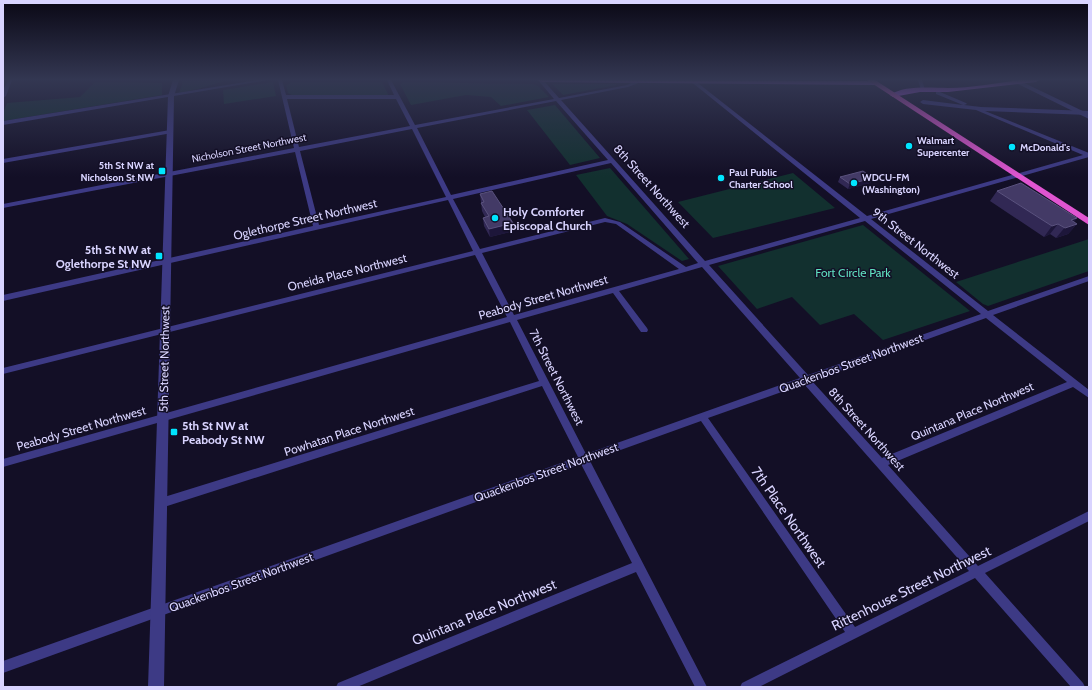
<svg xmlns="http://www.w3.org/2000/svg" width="1092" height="690" viewBox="0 0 1092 690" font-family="Cabin,sans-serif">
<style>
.green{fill:#12302f}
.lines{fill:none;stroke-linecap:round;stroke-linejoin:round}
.minor{fill:#3d3a85;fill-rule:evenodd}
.tertiary{fill:#3d3a85;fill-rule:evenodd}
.primary{fill:#c25bff;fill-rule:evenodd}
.trunk{fill:#e055d1;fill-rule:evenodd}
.wall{fill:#312854}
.shaded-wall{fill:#1d163a}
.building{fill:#433a66;stroke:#5a527e}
.poi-dot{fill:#00e5ff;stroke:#130f26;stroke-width:1.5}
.labels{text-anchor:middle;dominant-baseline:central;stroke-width:3;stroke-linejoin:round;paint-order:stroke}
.far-poi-label{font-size:10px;font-weight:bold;fill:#d9d4ff;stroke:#130f26;text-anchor:start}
.far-street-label{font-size:10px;fill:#d9d4ff;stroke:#130f26}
.street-label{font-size:12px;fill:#d9d4ff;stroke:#130f26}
.poi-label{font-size:12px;font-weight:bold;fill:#d9d4ff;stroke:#130f26;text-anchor:start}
.park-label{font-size:12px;fill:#5fe0c0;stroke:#130f26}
.near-street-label{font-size:14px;fill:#d9d4ff;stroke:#130f26}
</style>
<rect width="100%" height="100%" fill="#130f26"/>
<path class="green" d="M183,81H224L198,89L179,93Z
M95,82L162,83V95L3,121V113L7,103L80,97Z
M273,82L276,96L224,104L223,90Z
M292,82H382L389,96L292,95L288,93L286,85Z
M405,82L533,84L538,86L549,97L501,106L491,97L466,95L411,105L400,84Z
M552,84H615L617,85L563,95Z
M555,105L600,158L570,165L527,110Z
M610,168L689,259L682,261L627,224L607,216L576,175Z
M793,173L835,208L713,238L678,202Z
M863,225L970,311L883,340L854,314L820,325L792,297L757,309L718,266Z
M1089,239V271L988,306L983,304L956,282Z"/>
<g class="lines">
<path class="minor" d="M8,80H12L6,96L3,98V90Z
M257,80H268L3,125V121Z
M278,80H282L286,95H394L387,80H391L415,125L554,99L538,80H543L559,98L627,85L637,80H641V82L628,87L561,100L705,261L860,218L689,80H694L867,216L1083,155L976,110L923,104L920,102L923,100L963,105L936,94V92H940L966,103L967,104L964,105L981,107L1089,111V115L985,111L1089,153V157L871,219L988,311L1089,276V281L993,315L1089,390V398L1073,387L888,465L978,566L1089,511V521L985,573L1083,683L1085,687H1071L975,578L759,687H740L742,683L845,632L701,421L590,461L707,687H695L636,572L357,687H336L338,683L632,563L581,464L3,673V661L578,457L542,386L161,508L158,506L156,503L158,500L161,498L539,381L510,322L3,467V459L507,317L475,255L3,374V368L473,251L448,200L3,301V295L313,226L295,152L3,208V204L294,148ZM287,99H396L410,126L299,147ZM556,101L608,160L451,195L417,128ZM412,129L446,197L319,225L300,151ZM611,163L698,263L686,267L620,222L605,218L480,249L453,199ZM865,221L981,314L808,375L709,265ZM605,222L616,224L679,269L514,315L482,253ZM702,267L800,378L586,454L517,320L613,293L641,332H647L648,330L647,328L619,291ZM986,318L1067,382L882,458L812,381ZM804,384L969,571L855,627L708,418Z
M918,80H922L925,90H921Z
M170,130L172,131V133L3,163V159Z"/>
<path class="tertiary" d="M173,80H179L174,96L164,687H148L168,96Z
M1010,80H1018L1089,114V119Z"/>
<path class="primary" d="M538,80L876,81L879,83L876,85L541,82Z
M1020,80H1039L1036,82L948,92H920L893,97L890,95C904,85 932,88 948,88C972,88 996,83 1020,80Z"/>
<path class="trunk" d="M867,80H875L1089,218V225Z"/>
</g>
<path class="wall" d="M840,177L873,178L870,183L848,189L838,182Z
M997,191L1077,218L1074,222L1077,224L1068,234L1056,238L1050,234L1044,237L990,201Z
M480,194L513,223L514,231L490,237L484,226L483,218L485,217L482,211Z"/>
<path class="shaded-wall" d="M873,178L870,183L848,189L850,184Z
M1077,218L1071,226L1077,224L1068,234L1056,238L1071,220Z
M513,223L514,231L490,237L489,229Z
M1058,224L1050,234L1044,237L1052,226Z"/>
<path class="building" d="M863,171L873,178L850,184L840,177Z
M1021,183L1077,218L1071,220L1077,224L1065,228L1058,224L1052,226L997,191Z
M492,191L513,223L489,229L483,218L489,216L481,203L484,202L480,194Z"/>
<linearGradient id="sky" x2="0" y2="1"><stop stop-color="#0a0815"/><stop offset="0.45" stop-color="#333752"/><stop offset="1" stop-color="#333752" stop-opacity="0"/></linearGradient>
<rect width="1092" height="177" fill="url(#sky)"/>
<g class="poi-dot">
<circle cx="909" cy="146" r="4"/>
<circle cx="1012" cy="147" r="4"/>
<rect x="158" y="167" width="8" height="8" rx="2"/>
<circle cx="721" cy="178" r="4"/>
<circle cx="854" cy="183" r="4"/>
<circle cx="495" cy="218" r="4"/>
<rect x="155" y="252" width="8" height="8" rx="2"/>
<rect x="170" y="428" width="8" height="8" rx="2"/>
</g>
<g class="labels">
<g class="far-poi-label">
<text x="917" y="140">Walmart<tspan x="917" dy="12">Supercenter</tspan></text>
<text x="1020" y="147">McDonald's</text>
<text x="154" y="165" text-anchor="end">5th St NW at<tspan x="154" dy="12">Nicholson St NW</tspan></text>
<text x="729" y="172">Paul Public<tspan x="729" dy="12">Charter School</tspan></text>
<text x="862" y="177">WDCU-FM<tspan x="862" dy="12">(Washington)</tspan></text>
</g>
<g class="far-street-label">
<text transform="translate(249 148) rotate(-11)">Nicholson Street Northwest</text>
</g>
<g class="street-label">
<text transform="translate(652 186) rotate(48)">8th Street Northwest</text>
<text transform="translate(305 219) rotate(-13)">Oglethorpe Street Northwest</text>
<text transform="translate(916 243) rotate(38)">9th Street Northwest</text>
<text transform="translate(347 272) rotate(-14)">Oneida Place Northwest</text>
<text transform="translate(543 297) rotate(-16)">Peabody Street Northwest</text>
<text transform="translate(164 359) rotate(-89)">5th Street Northwest</text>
<text transform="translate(851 363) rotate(-20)">Quackenbos Street Northwest</text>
<text transform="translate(557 377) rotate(63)">7th Street Northwest</text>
<text transform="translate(972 411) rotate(-23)">Quintana Place Northwest</text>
<text transform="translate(81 428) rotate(-16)">Peabody Street Northwest</text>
<text transform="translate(867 429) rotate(48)">8th Street Northwest</text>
<text transform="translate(349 431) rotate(-18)">Powhatan Place Northwest</text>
<text transform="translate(546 472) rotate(-20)">Quackenbos Street Northwest</text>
<text transform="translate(241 582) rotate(-20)">Quackenbos Street Northwest</text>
</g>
<g class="poi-label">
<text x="503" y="211">Holy Comforter<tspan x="503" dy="14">Episcopal Church</tspan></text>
<text x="151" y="249" text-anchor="end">5th St NW at<tspan x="151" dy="14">Oglethorpe St NW</tspan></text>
<text x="182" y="425">5th St NW at<tspan x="182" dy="14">Peabody St NW</tspan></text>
</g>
<g class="park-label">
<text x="853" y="272">Fort Circle Park</text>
</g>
<g class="near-street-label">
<text transform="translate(789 517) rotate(55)">7th Place Northwest</text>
<text transform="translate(911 588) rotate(-26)">Rittenhouse Street Northwest</text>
<text transform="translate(484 612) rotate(-22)">Quintana Place Northwest</text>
</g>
</g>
<rect width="1092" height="690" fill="none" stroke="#d9d4ff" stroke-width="8"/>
</svg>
